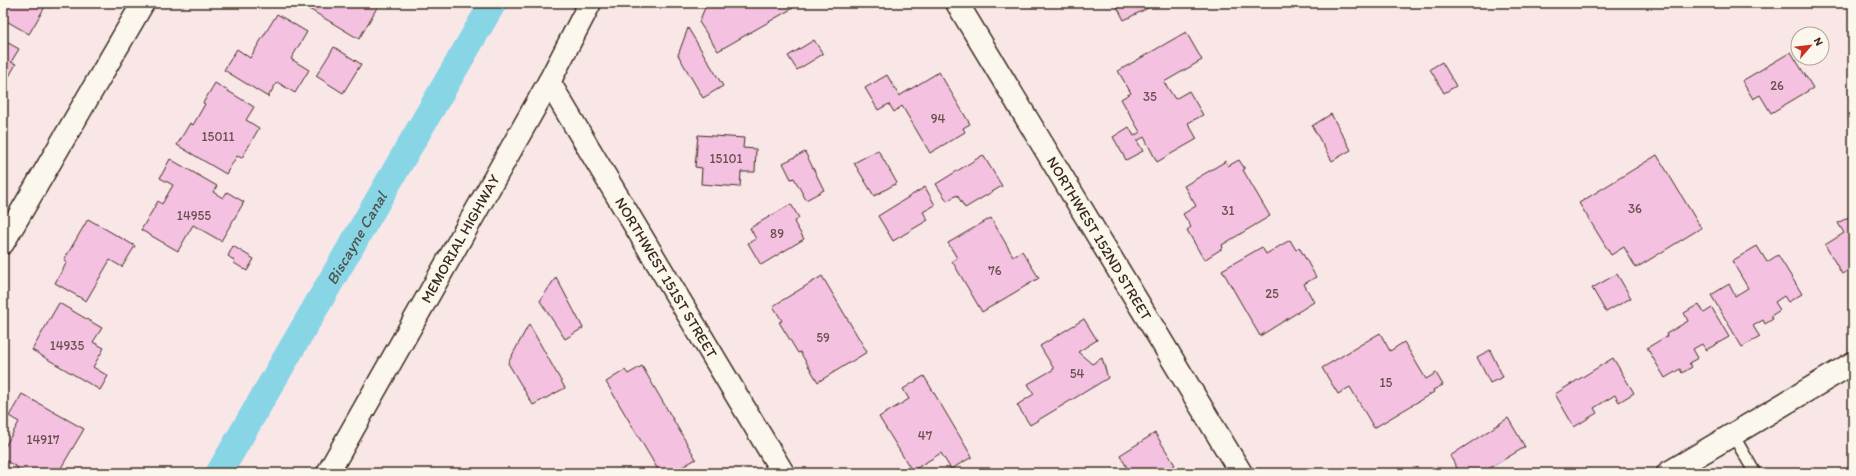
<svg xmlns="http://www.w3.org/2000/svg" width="1856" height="476" viewBox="0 0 1856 476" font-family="Itim,sans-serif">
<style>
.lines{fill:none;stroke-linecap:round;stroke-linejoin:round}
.canal{stroke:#88d5e6;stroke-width:27}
.building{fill:#f4c1e0;stroke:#3b2a1e}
.lane-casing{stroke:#3b2a1e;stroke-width:14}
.street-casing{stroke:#3b2a1e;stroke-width:25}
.secondary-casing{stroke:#3b2a1e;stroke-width:25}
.lane{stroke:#fbf7ec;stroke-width:11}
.street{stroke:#fbf7ec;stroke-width:22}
.secondary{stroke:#fbf7ec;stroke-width:22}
.labels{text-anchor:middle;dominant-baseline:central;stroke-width:3.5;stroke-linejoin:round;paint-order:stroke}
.number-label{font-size:13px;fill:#69504e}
.street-label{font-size:15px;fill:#3b2a1e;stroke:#fbf7ec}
.water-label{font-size:16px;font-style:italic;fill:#4e5550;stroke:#fbf7ec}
</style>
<rect width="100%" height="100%" fill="#f9e7e8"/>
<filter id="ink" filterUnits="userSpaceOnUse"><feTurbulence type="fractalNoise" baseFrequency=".025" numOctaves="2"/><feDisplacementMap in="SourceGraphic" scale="8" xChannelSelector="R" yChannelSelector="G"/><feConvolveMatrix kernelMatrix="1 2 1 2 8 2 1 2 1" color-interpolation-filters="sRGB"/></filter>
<g filter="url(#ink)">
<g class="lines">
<path class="canal" id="s1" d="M219,473L493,3"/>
</g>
<path class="building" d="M3,3H53L50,8L46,5L29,34L3,19Z
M304,3H373L378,6L359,39L309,9L310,7Z
M707,3H790L793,8L718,51L699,22Z
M1115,3H1151L1152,6L1124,20Z
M277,14L307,32L291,59L309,70L295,93L277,82L268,97L224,70L237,49L250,58Z
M688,28L723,86L703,98L678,55Z
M1186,32L1202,60L1164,82L1175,99L1189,91L1203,115L1188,123L1197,139L1157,162L1144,137L1137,141L1143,151L1126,160L1113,137L1129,127L1134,136L1140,132L1121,99L1131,93L1118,71Z
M3,40L19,49L11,62L16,64L7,80L3,77Z
M814,40L823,54L797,70L788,56Z
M334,47L361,64L343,93L316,76Z
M1791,52L1813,88L1771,113L1760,95L1753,99L1742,81Z
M1442,62L1456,86L1444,93L1430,69Z
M939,72L970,124L963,128L965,132L930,153L902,106L894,112L889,104L878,110L865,88L887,75L899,96Z
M215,83L254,107L246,120L259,128L242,158L237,156L226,174L177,145L190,123L193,125L205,104L203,103Z
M1331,114L1351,150L1332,161L1312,126Z
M698,135L744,138L743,148L756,149L755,172H741L740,187L701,184L702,168L695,167Z
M878,150L897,183L874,196L854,163Z
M805,152L824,190L806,200L794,178L791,179L783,163Z
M983,155L1002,186L965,208L957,195L947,201L936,184Z
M1657,155L1701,228L1636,268L1624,247L1611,255L1579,203Z
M170,159L217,186L213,192L223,198L227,192L244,202L221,241L193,225L178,251L141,230L158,201L162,204L173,185L160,178Z
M1239,160L1245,169L1243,170L1270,216L1222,245L1223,248L1204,260L1187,230L1191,227L1183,214L1196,206L1184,186L1226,161L1228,166Z
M925,187L935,205L923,212L928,220L893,241L878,216Z
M791,204L799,218L794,222L804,239L761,265L748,243L756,239L750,228Z
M1852,215L1853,268L1842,274L1825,245L1844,233L1838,223Z
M991,218L1013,256L1022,251L1039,278L982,312L952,261L957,258L948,243Z
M88,219L135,246L122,267L110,260L86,301L55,283L67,262L64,260Z
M1290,240L1296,250L1299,247L1316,277L1304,284L1314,302L1260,336L1222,270L1262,247L1266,254Z
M233,246L254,259L247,271L234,263L235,261L228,256Z
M1757,246L1767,262L1778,255L1802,294L1788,302L1784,296L1775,302L1780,310L1771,316L1773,319L1765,324L1763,320L1753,326L1760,337L1742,347L1711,295L1729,284L1735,296L1748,288L1732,261Z
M1617,274L1631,298L1606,312L1592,288Z
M822,276L867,352L818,382L800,352L798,353L779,322L782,321L773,306Z
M556,277L583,328L565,339L540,301Z
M59,303L102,328L93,342L104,348L93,367L108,376L100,390L32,350Z
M1699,304L1704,313L1712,308L1729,337L1706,350L1702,344L1693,349L1698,358L1689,363L1692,367L1682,373L1680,369L1665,378L1647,348L1667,336L1666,334L1688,321L1684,313Z
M1084,319L1097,340L1078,352L1092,364L1102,358L1108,378L1030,425L1017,405L1034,394L1028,384L1054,369L1040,346Z
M529,324L565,388L533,405L508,363Z
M1380,333L1390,351L1404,342L1426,379L1436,373L1443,385L1433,390L1434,392L1374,428L1350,387L1338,394L1322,368Z
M1490,350L1503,377L1490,383L1477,357Z
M1613,358L1634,393L1619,402L1615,395L1594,408L1597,413L1574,427L1555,394Z
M642,366L696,459L672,473H660L606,382L625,370L628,374Z
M924,376L972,457L951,469L941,453L912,471L879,417L909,399L903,389Z
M22,394L84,429L58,473L48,468L45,473H27L3,459V450L19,422L9,416Z
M1508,418L1525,447L1488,469L1490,473H1460L1450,456Z
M1155,433L1175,465L1172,467L1175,473H1130L1120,455Z
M1853,469V473H1846Z"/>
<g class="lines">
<g class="lane-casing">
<path id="lane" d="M1733,435L1755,473"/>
</g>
<g class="street-casing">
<g id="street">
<path id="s2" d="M957,3L1241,473"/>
<path id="s3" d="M549,82L783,473"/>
</g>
</g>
<g class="secondary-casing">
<g id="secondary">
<path d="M3,243L143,3"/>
<path id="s4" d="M328,473L549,82L590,3"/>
<path d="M1668,473L1853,363"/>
</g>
</g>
<use href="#lane" class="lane"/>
<use href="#street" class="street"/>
<use href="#secondary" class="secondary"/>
</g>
</g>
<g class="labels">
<g class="number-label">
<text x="1777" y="85">26</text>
<text x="1150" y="96">35</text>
<text x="938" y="118">94</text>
<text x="218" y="136">15011</text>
<text x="726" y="158">15101</text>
<text x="1635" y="208">36</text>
<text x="1228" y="210">31</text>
<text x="194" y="215">14955</text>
<text x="777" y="233">89</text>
<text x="995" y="270">76</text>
<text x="1272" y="293">25</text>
<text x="823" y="337">59</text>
<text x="67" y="345">14935</text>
<text x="1077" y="373">54</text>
<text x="1386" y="382">15</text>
<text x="925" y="435">47</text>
<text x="43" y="439">14917</text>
</g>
<g class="street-label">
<text stroke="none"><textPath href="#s2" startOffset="275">NORTHWEST 152ND STREET</textPath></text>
<text stroke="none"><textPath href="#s4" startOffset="269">MEMORIAL HIGHWAY</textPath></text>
<text stroke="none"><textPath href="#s3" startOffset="228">NORTHWEST 151ST STREET</textPath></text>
</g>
<g class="water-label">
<text stroke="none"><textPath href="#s1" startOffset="272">Biscayne Canal</textPath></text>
</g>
</g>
<rect width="1856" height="476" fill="none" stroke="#fbf7ec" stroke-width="16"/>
<rect x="8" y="8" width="1840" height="460" fill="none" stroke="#3b2a1e" stroke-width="1.5" filter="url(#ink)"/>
<g transform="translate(1810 46) rotate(62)"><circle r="19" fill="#fbf7ec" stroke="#aea59a"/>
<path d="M0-3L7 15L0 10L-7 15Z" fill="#c8321e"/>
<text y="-6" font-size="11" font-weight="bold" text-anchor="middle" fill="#3b2a1e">N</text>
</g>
</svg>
